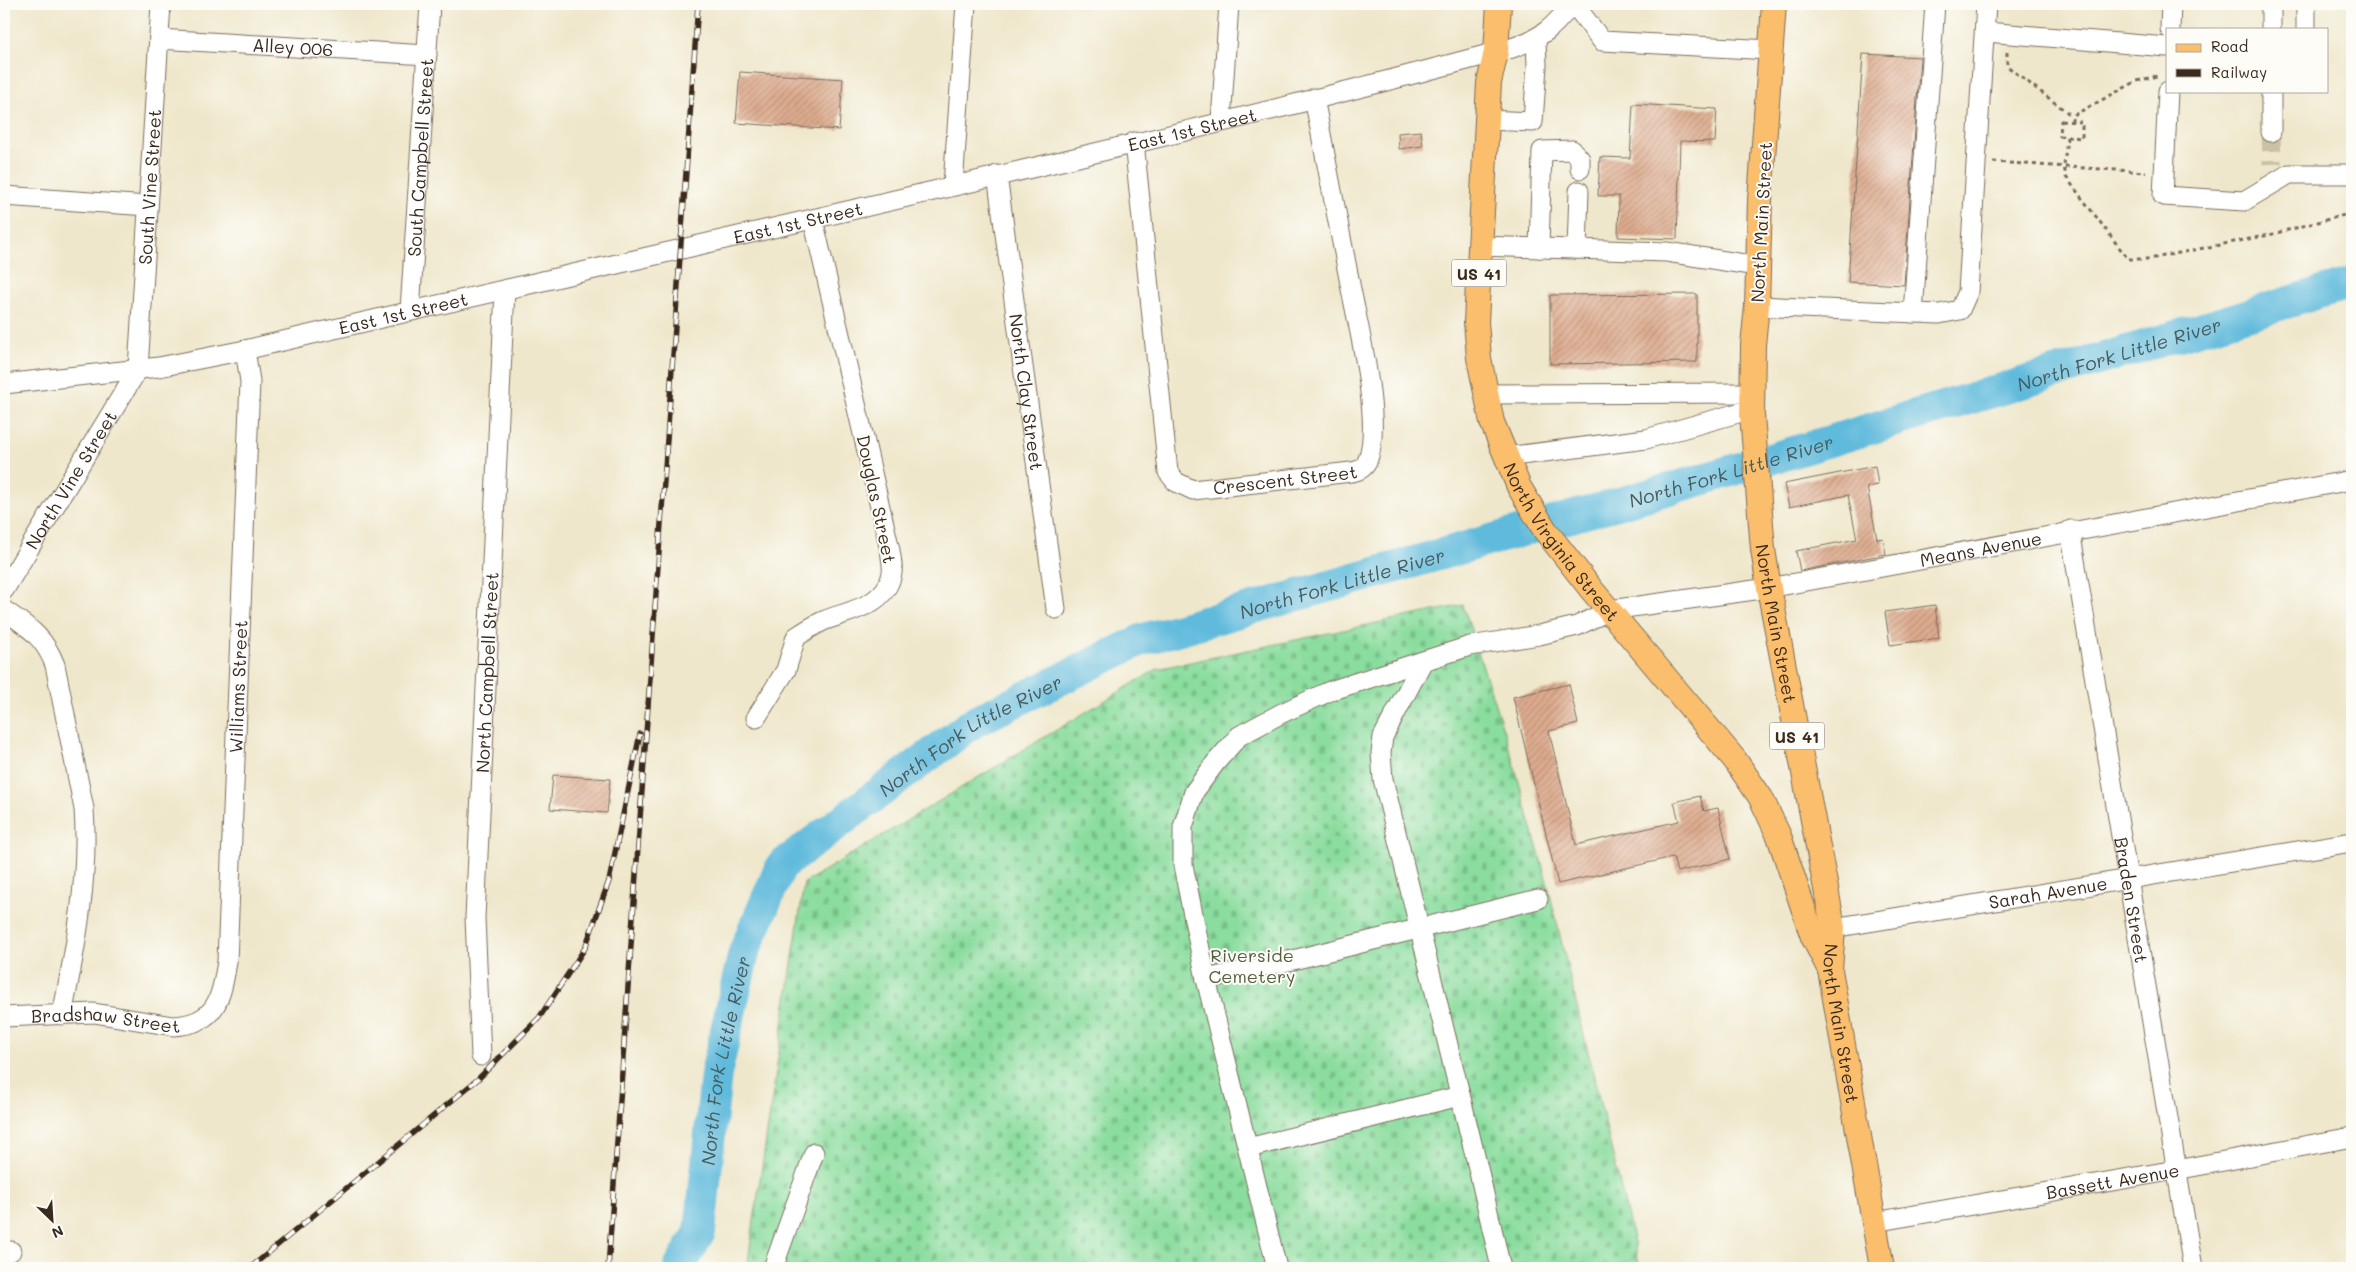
<svg xmlns="http://www.w3.org/2000/svg" width="2356" height="1272" viewBox="0 0 2356 1272" font-family="Mali,sans-serif">
<style>
.cemetery{fill:url(#cemetery-stones);stroke:#62845e}
.lines{fill:none;stroke-linecap:round;stroke-linejoin:round}
.river{stroke:#5ebadc;stroke-width:32}
.building{fill:url(#building-hatch)}
.minor-tunnel{stroke:#cbc1a8;stroke-width:19;stroke-dasharray:19 9;stroke-linecap:butt}
.minor-casing{stroke:#7a6c5b;stroke-width:21}
.major-casing{stroke:#7a6c5b;stroke-width:26}
.path{stroke:#7a6c5b;stroke-width:3;stroke-dasharray:4 4;stroke-linecap:butt}
.minor{stroke:#fff;stroke-width:19}
.major{stroke:#fabe6d;stroke-width:24}
.rail-casing{stroke:#3b2a1e;stroke-width:5.5}
.rail{stroke:#fdfcf7;stroke-width:4;stroke-dasharray:11;stroke-linecap:butt}
.labels{text-anchor:middle;dominant-baseline:central;stroke-width:4;stroke-linejoin:round;paint-order:stroke}
.shield{fill:#fdfcf7;stroke:#75695f;stroke-width:1}
.shield-label{font-size:16px;font-weight:bold;fill:#3b2a1e}
.street-label{font-size:18px;fill:#3b2a1e;stroke:#fdfcf7}
.park-label{font-size:18px;fill:#536044;stroke:#fdfcf7}
.water-label{font-size:19px;font-style:italic;fill:#475c60;stroke:#fdfcf7}
</style>
<defs>
<pattern id="cemetery-stones" width="16" height="16" patternUnits="userSpaceOnUse" patternTransform="scale(1.25)"><rect width="16" height="16" fill="#8add9e"/><path d="M2 7V4a2 2 0 0 1 4 0v3zM10 15v-3a2 2 0 0 1 4 0v3z" fill="#78be88"/></pattern>
<pattern id="building-hatch" width="6" height="6" patternUnits="userSpaceOnUse" patternTransform="scale(1.25)"><rect width="6" height="6" fill="#deac8f"/><path d="M-1 1l2-2M0 6l6-6M5 7l2-2" fill="none" stroke="#b58c74"/></pattern>
</defs>
<rect width="100%" height="100%" fill="#fdfcf7"/>
<filter id="ink" filterUnits="userSpaceOnUse"><feTurbulence type="fractalNoise" baseFrequency=".02" numOctaves="2"/><feDisplacementMap in="SourceGraphic" scale="10" xChannelSelector="R" yChannelSelector="G"/><feConvolveMatrix kernelMatrix="1 2 1 2 8 2 1 2 1" color-interpolation-filters="sRGB"/></filter>
<filter id="wash" filterUnits="userSpaceOnUse"><feTurbulence type="fractalNoise" baseFrequency=".0096" numOctaves="4" result="noise"/><feDisplacementMap in="SourceGraphic" scale="20" xChannelSelector="R" yChannelSelector="G"/><feGaussianBlur stdDeviation="1.12" result="paint"/><feColorMatrix in="noise" values="0 0 0 0 0 0 0 0 0 0 0 0 0 0 0 0 0 1.4 0 .05"/><feComposite in="paint" operator="in"/></filter>
<g filter="url(#wash)">
<rect width="100%" height="100%" fill="#efe7cb"/>
<path class="cemetery" d="M1463,605L1512,757L1547,882L1640,1268H747L804,883L1157,669Z"/>
<g class="lines">
<path class="river" id="s1" d="M679,1268L700,1232L716,1074L744,952L781,866L974,722L1141,640L1704,479L2352,283"/>
</g>
<g id="blocks">
<path class="building" d="M1863,54L1920,57L1904,285L1848,282Z
M740,72L843,79L839,130L736,123Z
M1633,104L1717,109L1715,142L1680,141L1677,239L1618,237L1619,196H1598L1600,157L1630,158Z
M1421,131L1423,146L1399,149L1398,133Z
M1697,294V362L1550,364V295Z
M1875,466L1878,485L1867,487L1877,539L1883,538L1886,554L1800,571L1796,551L1857,539L1848,495L1789,507L1784,484Z
M1935,605L1939,638L1890,645L1885,612Z
M1569,684L1578,724L1549,731L1576,845L1679,821L1674,802L1700,796L1704,811L1718,808L1730,859L1677,872L1673,857L1558,884L1513,697Z
M553,775L610,779L607,813L550,809Z"/>
</g>
</g>
<g filter="url(#ink)">
<use href="#blocks" fill-opacity="0" stroke="#7a6c5b" stroke-width="1"/>
<g class="lines">
<path class="minor-tunnel" d="M2271,132L2272,164"/>
<g class="minor-casing">
<g id="minor">
<path d="M1574,4L1602,41L1771,50"/>
<path d="M2271,4V29"/>
<path d="M2170,29L2171,4"/>
<path d="M2306,29V4"/>
<path d="M1986,32L2167,47"/>
<path id="s2" d="M159,39L427,55"/>
<path d="M2168,91L2163,196L2244,201L2289,174H2352"/>
<path d="M2271,91V132"/>
<path d="M1487,120L1533,122L1537,66L1536,40"/>
<path d="M1221,121L1229,4"/>
<path id="s3" d="M1134,142L1168,472L1176,482L1193,490L1351,472C1359,471 1366,467 1368,459C1382,422 1359,330 1351,289C1339,225 1326,162 1314,98"/>
<path id="s4" d="M997,175L1056,609"/>
<path d="M953,185L966,4"/>
<path d="M4,196L148,206"/>
<path d="M1480,246L1667,252L1757,266"/>
<path d="M1539,248L1542,151L1572,150L1580,159V169"/>
<path d="M1577,249L1579,191"/>
<path d="M1757,306L1939,314L1960,310L1968,292L1986,4"/>
<path id="s5" d="M410,311L430,4"/>
<path d="M1913,313L1935,4"/>
<path id="s6" d="M4,384L159,367L245,350C668,250 1093,160 1512,48C1543,37 1552,29 1572,4"/>
<path d="M1486,394L1752,393"/>
<path d="M1506,457L1646,439L1752,409"/>
<path id="s7" d="M2070,530L2193,1268"/>
<path id="s8" d="M4,590L138,369L161,4"/>
<path d="M4,610C28,627 44,636 55,665L84,809C89,878 76,947 62,1015"/>
<path d="M756,718L786,670L796,637C805,631 813,626 823,621C847,611 886,607 892,573C893,566 891,557 890,550L813,219"/>
<path id="s9" d="M1833,928L2352,842"/>
<path d="M1206,979L1293,960L1538,899"/>
<path id="s10" d="M4,1017L94,1013L173,1026C217,1024 221,998 227,962L250,381L245,350"/>
<path id="s11" d="M481,1056L475,918L505,290"/>
<path d="M1248,1148L1460,1096"/>
<path id="s12" d="M1874,1222L2176,1170L2352,1137"/>
<path d="M4,1252L11,1251"/>
<path d="M773,1268L814,1153"/>
<path d="M1277,1268L1206,979L1183,865V827L1194,792L1216,762L1239,736L1282,713L1330,691L1423,661"/>
<path id="s13" d="M1501,1268L1479,1172L1383,779L1381,753L1383,737L1423,661L1470,646L1539,635L1577,626L1610,610L1769,588L2352,480"/>
</g>
</g>
<g class="major-casing">
<g id="major">
<path id="s14" d="M1499,4L1496,52L1489,83L1476,322L1479,358L1492,422L1519,487L1545,530L1591,589L1735,760L1761,798L1779,836L1813,937L1830,970"/>
<path id="s15" d="M1774,4L1760,200L1757,306L1753,345L1752,415L1763,549L1769,588L1827,894L1833,928L1830,970L1882,1268"/>
</g>
</g>
<path class="path" d="M2007,52V66L2072,116
M2061,121L2082,122V138L2060,136Z
M2072,122V116L2137,81L2157,76
M2067,137L2064,166L2066,177L2128,259H2149L2269,235L2352,213
M1993,162L2146,172"/>
<use href="#minor" class="minor"/>
<use href="#major" class="major"/>
<g class="rail-casing">
<path id="rail" d="M250,1268L478,1079L539,1018L585,948L609,881L640,734
M608,1268L698,4"/>
</g>
<use href="#rail" class="rail"/>
</g>
</g>
<g class="labels">
<g class="shield">
<rect x="1451.5" y="259.5" width="55" height="27" rx="4"/>
<rect x="1769.5" y="722.5" width="55" height="27" rx="4"/>
</g>
<g class="shield-label">
<text x="1479" y="273">US 41</text>
<text x="1797" y="736">US 41</text>
</g>
<g class="street-label">
<text stroke="none"><textPath href="#s2" startOffset="134">Alley 006</textPath></text>
<text stroke="none"><textPath href="#s6" startOffset="1216">East 1st Street</textPath></text>
<text stroke="none"><textPath href="#s5" startOffset="154">South Campbell Street</textPath></text>
<text stroke="none"><textPath href="#s8" startOffset="441">South Vine Street</textPath></text>
<text stroke="none"><textPath href="#s6" startOffset="811">East 1st Street</textPath></text>
<text transform="translate(1761 222) rotate(-87)">North Main Street</text>
<text stroke="none"><textPath href="#s6" startOffset="406">East 1st Street</textPath></text>
<text stroke="none"><textPath href="#s4" startOffset="219">North Clay Street</textPath></text>
<text stroke="none"><textPath href="#s3" startOffset="456">Crescent Street</textPath></text>
<text stroke="none"><textPath href="#s8" startOffset="129">North Vine Street</textPath></text>
<text transform="translate(877 499) rotate(78)">Douglas Street</text>
<text stroke="none"><textPath href="#s14" startOffset="560">North Virginia Street</textPath></text>
<text stroke="none"><textPath href="#s13" startOffset="1202">Means Avenue</textPath></text>
<text stroke="none"><textPath href="#s15" startOffset="622">North Main Street</textPath></text>
<text stroke="none"><textPath href="#s11" startOffset="384">North Campbell Street</textPath></text>
<text stroke="none"><textPath href="#s10" startOffset="540">Williams Street</textPath></text>
<text stroke="none"><textPath href="#s9" startOffset="218">Sarah Avenue</textPath></text>
<text stroke="none"><textPath href="#s7" startOffset="375">Braden Street</textPath></text>
<text stroke="none"><textPath href="#s10" startOffset="102">Bradshaw Street</textPath></text>
<text stroke="none"><textPath href="#s15" startOffset="1028">North Main Street</textPath></text>
<text stroke="none"><textPath href="#s12" startOffset="242">Bassett Avenue</textPath></text>
</g>
<g class="park-label">
<text x="1252" y="955">Riverside<tspan x="1252" dy="21">Cemetery</tspan></text>
</g>
<g class="water-label">
<text stroke="none"><textPath href="#s1" startOffset="1865">North Fork Little River</textPath></text>
<text stroke="none"><textPath href="#s1" startOffset="1460">North Fork Little River</textPath></text>
<text stroke="none"><textPath href="#s1" startOffset="1055">North Fork Little River</textPath></text>
<text stroke="none"><textPath href="#s1" startOffset="650">North Fork Little River</textPath></text>
<text stroke="none"><textPath href="#s1" startOffset="215">North Fork Little River</textPath></text>
</g>
</g>
<rect width="2356" height="1272" fill="none" stroke="#fdfcf7" stroke-width="20"/>
<rect x="2166" y="28" width="162" height="65" fill="#fdfcf7" stroke="#afa8a0"/>
<rect x="2176" y="44" width="25" height="8" fill="#fabe6d" stroke="#afa8a0"/>
<text x="2211" y="52" font-size="15" fill="#3b2a1e">Road</text>
<rect x="2176" y="69" width="25" height="8" fill="#3b2a1e" stroke="#afa8a0"/>
<text x="2211" y="78" font-size="15" fill="#3b2a1e">Railway</text>
<g transform="translate(52 1220) rotate(155)" stroke="#fdfcf7" stroke-width="4" paint-order="stroke">
<path d="M0-4L9 19L0 12L-9 19Z" fill="#3b2a1e"/>
<text y="-8" font-size="14" font-weight="bold" text-anchor="middle" fill="#3b2a1e">N</text>
</g>
</svg>
